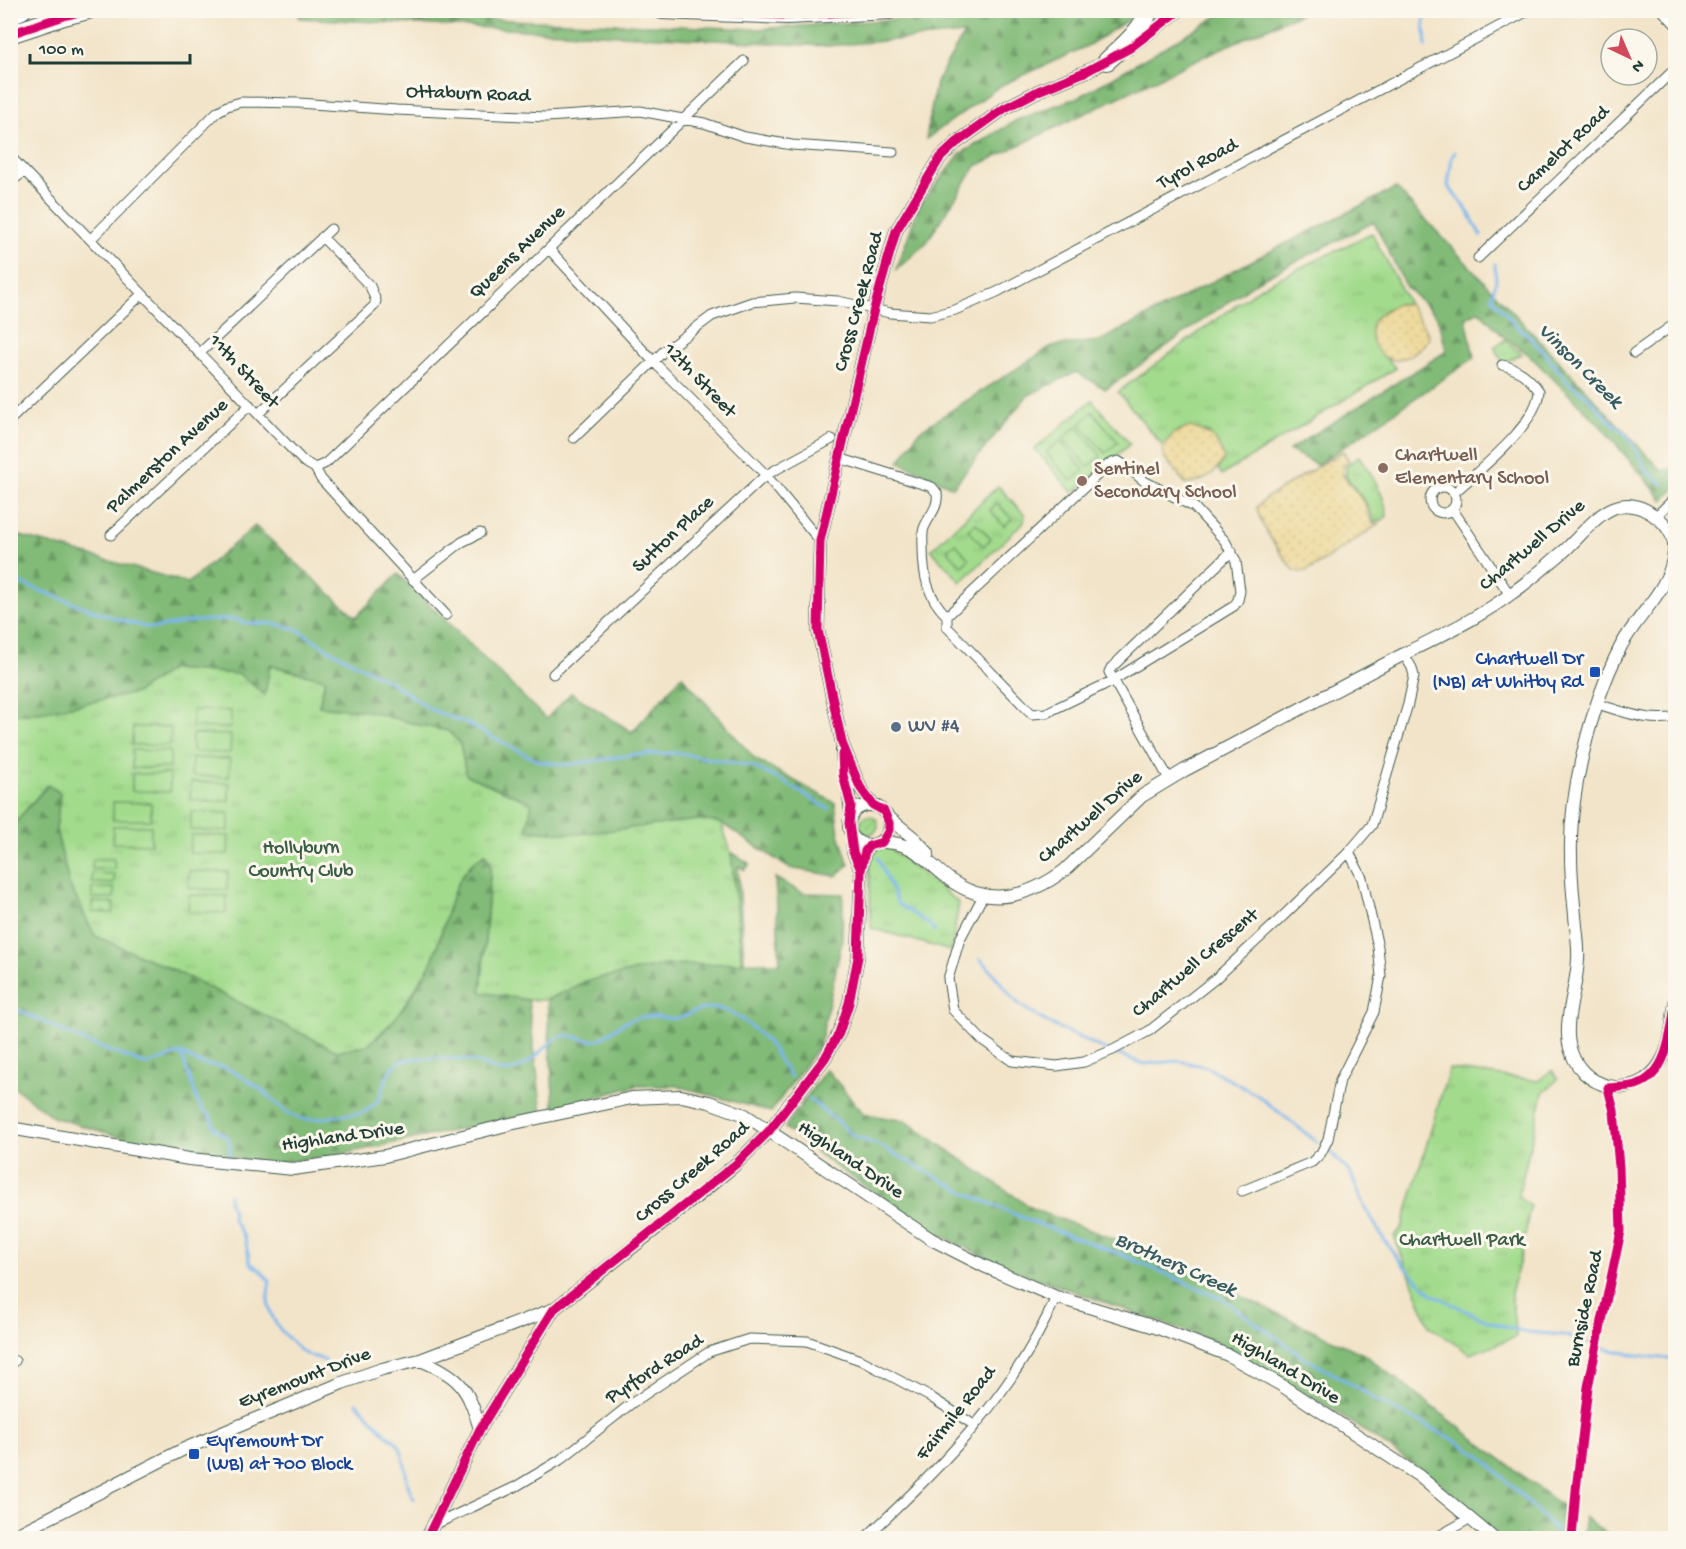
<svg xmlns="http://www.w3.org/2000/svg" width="1686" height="1549" viewBox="0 0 1686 1549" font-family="'Gochi Hand',sans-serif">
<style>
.grass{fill:url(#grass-tufts);stroke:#618c60;stroke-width:1.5}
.forest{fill:url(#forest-firs);stroke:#507c56;stroke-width:1.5}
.sand{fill:url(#sand-dots);stroke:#868c69;stroke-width:1.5}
.garden{fill:url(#garden-furrows);stroke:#618c60;stroke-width:1.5}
.pitch{fill:#a3db8d;stroke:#618c60;stroke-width:1.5}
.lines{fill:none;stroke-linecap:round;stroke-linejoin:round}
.stream{stroke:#7cb6ed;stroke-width:3}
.minor-casing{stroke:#3f564a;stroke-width:11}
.tertiary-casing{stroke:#3f564a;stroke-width:14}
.motorway-casing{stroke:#3f564a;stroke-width:20}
.minor{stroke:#fff;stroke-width:9}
.tertiary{stroke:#fff;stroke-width:12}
.motorway{stroke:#fff;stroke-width:18}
.cycleway-casing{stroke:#fbf7ec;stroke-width:13}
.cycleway{stroke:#d6006c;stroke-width:9}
.education-dot{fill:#8d6e63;stroke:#fbf7ec;stroke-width:2}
.transit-dot{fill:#1a4fb4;stroke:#fbf7ec;stroke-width:2}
.service-dot{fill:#5c6f8a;stroke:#fbf7ec;stroke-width:2}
.labels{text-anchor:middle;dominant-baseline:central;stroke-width:6;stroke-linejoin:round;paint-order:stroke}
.street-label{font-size:20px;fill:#1f3d34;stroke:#fbf7ec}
.education-label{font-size:20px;fill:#785e54;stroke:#fbf7ec;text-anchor:start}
.transit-label{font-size:20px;fill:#164399;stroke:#fbf7ec;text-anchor:end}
.service-label{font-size:20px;fill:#4e5e75;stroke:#fbf7ec;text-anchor:start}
.park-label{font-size:20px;fill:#395d46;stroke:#fbf7ec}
.water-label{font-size:21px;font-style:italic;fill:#365b62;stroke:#fbf7ec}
</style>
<defs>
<pattern id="grass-tufts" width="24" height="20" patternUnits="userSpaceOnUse" patternTransform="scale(1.5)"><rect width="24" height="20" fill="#a3db8d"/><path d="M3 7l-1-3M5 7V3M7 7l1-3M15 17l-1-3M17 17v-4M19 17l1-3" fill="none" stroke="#8cbd7a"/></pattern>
<pattern id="forest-firs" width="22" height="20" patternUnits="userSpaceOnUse" patternTransform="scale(1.5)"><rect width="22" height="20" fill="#82bb78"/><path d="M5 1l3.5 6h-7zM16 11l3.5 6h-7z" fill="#6a9963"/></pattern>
<pattern id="sand-dots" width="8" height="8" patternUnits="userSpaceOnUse" patternTransform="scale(1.5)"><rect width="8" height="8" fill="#eeda9e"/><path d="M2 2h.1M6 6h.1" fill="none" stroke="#ccbc89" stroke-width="1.8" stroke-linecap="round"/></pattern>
<pattern id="garden-furrows" width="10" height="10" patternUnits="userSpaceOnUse" patternTransform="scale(1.5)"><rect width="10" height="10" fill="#a3db8d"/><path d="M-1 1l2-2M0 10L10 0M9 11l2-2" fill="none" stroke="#8cbd7a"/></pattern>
</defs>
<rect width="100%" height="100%" fill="#fbf7ec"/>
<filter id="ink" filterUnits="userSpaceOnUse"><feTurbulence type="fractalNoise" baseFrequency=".0167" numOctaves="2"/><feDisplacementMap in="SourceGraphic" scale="12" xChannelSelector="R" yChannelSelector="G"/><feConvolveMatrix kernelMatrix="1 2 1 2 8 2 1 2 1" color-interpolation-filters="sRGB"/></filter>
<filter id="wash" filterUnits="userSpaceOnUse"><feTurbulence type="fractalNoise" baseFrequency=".008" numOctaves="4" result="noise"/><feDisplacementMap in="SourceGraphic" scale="24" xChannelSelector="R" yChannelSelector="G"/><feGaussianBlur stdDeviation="1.35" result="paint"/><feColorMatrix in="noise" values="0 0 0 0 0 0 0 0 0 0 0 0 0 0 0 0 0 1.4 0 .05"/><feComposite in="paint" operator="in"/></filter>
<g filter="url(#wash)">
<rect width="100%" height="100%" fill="#f2e4c9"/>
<path class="grass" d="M1372,233L1409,304H1397L1383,311L1378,351L1396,368L1222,475L1218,469L1224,459L1209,433C1184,425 1179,426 1163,446L1118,392L1261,287Z
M1505,340L1522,354L1503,363L1494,347Z
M1092,400L1130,444L1073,493L1035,449Z
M1359,456C1372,475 1384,492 1387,516L1381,521L1374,522L1368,506L1346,476V466Z
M998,486L1025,515L1024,522L961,582L931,550Z
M269,665L325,679L319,706L368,711L419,725L448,731L460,743L466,775L532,803L527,829L699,820L721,823L731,852L742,963L664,965L586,981L547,1000H528L481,993L491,862L485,854L454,891L432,962L397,1017L368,1045L337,1051L169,968L95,936L69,884L56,830L60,792L47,785L11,828V715L45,711L136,693L172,669L239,674L265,694Z
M880,846L888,847L959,903L951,951L871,928L869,853Z
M1449,1069L1538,1081L1552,1070L1558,1079L1543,1093L1518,1197L1530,1206L1522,1253L1511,1293L1516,1337L1470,1354L1430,1327L1394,1236L1402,1228Z"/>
<path class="forest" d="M1036,10L1130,11L1134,16L1089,45L1000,86L926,139L936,82L964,34L826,46L299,18L298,12L758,29L970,14L1011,16Z
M1228,10L1306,11L1204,56L976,166L926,243L896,270L919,206L960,154L1017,120L1081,96Z
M1396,188L1662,471L1675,467V489L1663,500L1599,424L1528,354L1504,337L1479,311L1466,318L1474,358L1317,465L1289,450L1447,351L1437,316L1406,287L1374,222L1259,280L1106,389L1076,372L1027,396L953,487L899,462L919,431L1052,346L1100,341L1265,254Z
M255,526L356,617L398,574L546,719L571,693L632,732L682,676L755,759L835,803L839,834L849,865L836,876L789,868L721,823L699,820L579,834L527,830L532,803L466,775L460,743L448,731L419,725L368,711L319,706L325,679L270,665L265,695L239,674L172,669L136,693L45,711L11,715L10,533L188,583Z
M48,785L60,793L56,830L69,884L95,936L169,968L337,1051C346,1049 361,1049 368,1044C389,1032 422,984 432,961C448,925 447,875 485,854L491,862L481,992L528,1000L542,1112L337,1155L267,1164L127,1139L53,1117L11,1085L10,828Z
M731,852L750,864L745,870L738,866L744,962L780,963L775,878L803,893L843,894L842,941L820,1044L771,1112L678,1086H636L554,1109L547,1000L586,981L664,965L742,963Z
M826,1069L864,1114L906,1121L1033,1209L1148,1252L1365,1355L1562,1506L1560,1538H1501L1435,1479L1329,1407L1214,1341L1005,1267L934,1232L835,1166L785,1128Z
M1584,1516V1517L1612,1538H1583Z"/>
<path class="sand" d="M1397,304H1409L1428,333L1429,339C1422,347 1409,359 1398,360C1379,363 1364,335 1374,320C1380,312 1389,308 1397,304Z
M1190,427C1211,433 1218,438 1224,459C1216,473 1203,483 1186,484L1164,457L1163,446L1174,433Z
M1343,451L1349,461L1343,466L1342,473L1365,504L1372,523L1379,524L1311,569L1301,572L1295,571C1283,557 1259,525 1257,507L1266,498Z"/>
<path class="garden" d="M860 825a9 9 0 1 1 18 0a9 9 0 1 1-18 0Z"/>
<path class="pitch" d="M1093,412L1118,442L1105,453L1080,424Z
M1077,426L1101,456L1088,467L1063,438Z
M1060,441L1084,470L1071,481L1046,452Z
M997,503L1012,519L1004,526L990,510Z
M976,523L991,539L983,546L968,530Z
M955,543L969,559L962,566L947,550Z
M193,710L231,711V728L192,727Z
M133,727H171L170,745H132Z
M192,734L231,735L230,753L192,752Z
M132,750L170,751V768H132Z
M192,758L230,759L229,777L191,776Z
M132,774H170V792L132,791Z
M191,782L229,783V801L190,800Z
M113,802L151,803V820H113Z
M191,812L229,813V831L191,830Z
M113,826H151V844L113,843Z
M191,835L229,836L228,854L190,853Z
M93,859H114V869H92Z
M189,871L228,872L227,890L189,888Z
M92,873L114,874V884L92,883Z
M92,888H114V898H92Z
M189,895L227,896L226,913L188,912Z
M92,902L114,903L113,913L92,912Z"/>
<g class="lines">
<path class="stream" d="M1425,10L1428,14L1424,21L1426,46
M1455,152L1452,157L1448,186L1469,213L1481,236
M1495,264L1496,280L1492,297L1495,301L1517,327L1527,334L1546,355L1568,382L1588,397L1608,419L1627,435L1649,473L1663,484
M10,583H20L111,617L145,627L155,628L195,621L234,619L246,623L275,624L297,629L328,649L391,682L430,709L468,724L538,761L566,765L632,755L677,753L701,757L752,766L782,781L829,809
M878,858L898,904L929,924L935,931
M980,959C994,971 1003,988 1016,1001C1041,1024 1076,1034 1105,1050
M10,1006L86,1042L147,1065L181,1053C188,1057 195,1062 202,1064C211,1066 220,1065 228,1069C237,1073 247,1080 256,1086C270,1095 285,1117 304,1119C317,1120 331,1117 344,1115C348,1114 353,1115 358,1114C367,1112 378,1103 381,1094C386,1083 387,1071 398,1063C410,1055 465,1058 479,1063C490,1066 498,1073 509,1071C532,1066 540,1049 557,1038C570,1030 583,1043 597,1040C609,1036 616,1025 628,1021C634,1018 647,1016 654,1016C663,1017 669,1020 677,1018C689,1015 698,1008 712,1008C732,1007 759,1032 771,1047C778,1057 783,1068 791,1077
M181,1053L199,1105L203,1111L210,1115L215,1129C227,1137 230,1136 230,1154
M1117,1054L1144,1064L1179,1061L1207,1067L1257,1095L1317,1142
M809,1099L842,1125L853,1136L878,1145L968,1194L1030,1221L1120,1254L1221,1298L1303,1357L1362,1390L1373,1399L1455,1440L1482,1457L1564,1538
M1326,1147L1351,1174L1364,1206L1385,1241L1403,1265L1432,1294L1487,1321L1525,1332L1563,1335L1588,1343
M229,1194V1202L233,1211L232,1218L245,1238L250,1263L260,1270L270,1281C264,1306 272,1323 290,1340C295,1346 300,1351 308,1355C314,1358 319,1356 325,1361
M1598,1347L1629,1354L1676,1360
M357,1403C366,1413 375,1421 383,1431C387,1436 394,1439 398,1444C408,1460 403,1482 414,1499
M471,1533L480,1538"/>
</g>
</g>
<g filter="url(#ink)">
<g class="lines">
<g class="minor-casing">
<path id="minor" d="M1662,10L1676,25
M10,156L303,461L315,468L321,479L446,615
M10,182L24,172
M91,239L217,112L227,106L241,102L298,103L397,110L546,117L640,111L704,123L745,137L792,145L893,152
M549,249L653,361L766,475L820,541
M1478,258L1676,68
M201,352L331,229
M1634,353L1676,323
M258,414L374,306L376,301L370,286L322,237
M10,420L142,294
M574,438L663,352L712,316L752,302L795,298L838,301L890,313L930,316L955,310L997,292L1530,10
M839,458L932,487L937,493C939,508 929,515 924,528C922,533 923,541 923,547C923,574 927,597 947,616
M1118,461L1126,466L1144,481L1194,507L1225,541L1236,561L1240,591L1238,600L1234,606L1112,681L1046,713L1032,714L947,627V616L1109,464Z
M315,468L326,463L744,61
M1430 500a13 13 0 1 1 26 0a13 13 0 1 1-26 0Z
M1454,493C1479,470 1537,425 1539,391C1529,377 1519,369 1502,365
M1453,510L1510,595
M1656,516L1676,497
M111,535L250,405
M413,580L462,542L480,533
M553,674L766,475L832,439
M1597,704C1622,711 1649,723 1676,717
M1169,779L1109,672L1111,668L1232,551
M983,896L960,939L948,979L953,1010L981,1039L1012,1061L1057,1066L1084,1062L1113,1050L1149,1031L1215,979L1278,921L1349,852L1372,825L1408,704L1414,676L1412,668L1404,654
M1242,1191L1312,1162L1321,1153L1328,1139L1340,1080L1374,1012L1381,976L1378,947L1362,878L1349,852
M10,1359L15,1361
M434,1525L515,1487L560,1460L632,1403L709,1352L749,1339L807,1341L863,1361L932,1398L974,1425
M865,1538C940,1469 1015,1393 1056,1297
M1435,1538L1471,1518
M1572,1538L1576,1490L1588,1387L1621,1231L1619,1167L1614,1111L1608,1088"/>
</g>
<g class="tertiary-casing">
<path id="tertiary" d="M1128,49L1180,10
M842,750C842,773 851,794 851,817
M849 825a20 20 0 1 1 40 0a20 20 0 1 1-40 0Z
M873,805L860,787L842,743L818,630L820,541L874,309L896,231L940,158L956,143L1005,108L1038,91L1087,71L1113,58
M888,817L915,839L928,853
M852,836L853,852L861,870
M882,842C917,842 927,864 953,882C992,908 1030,896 1065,870L1142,796L1185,770C1258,732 1331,693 1404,654C1441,635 1479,618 1512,593C1530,581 1546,566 1563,552C1593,525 1615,483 1659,519C1669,527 1676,540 1674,553C1670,590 1636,616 1620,648C1591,706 1569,791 1571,856C1571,876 1573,895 1575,915C1576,930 1579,945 1578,960C1577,986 1564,1019 1569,1044C1578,1091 1637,1103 1661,1062C1672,1044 1672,1019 1676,999
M10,1128L189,1159L293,1169L385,1156L510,1124L632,1098L681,1096L709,1102L745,1115L931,1239L984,1266L1056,1297L1155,1327L1228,1355L1281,1385L1419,1476L1493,1538
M420,1360C461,1376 468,1389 480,1429
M10,1538L182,1450L253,1420L342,1383L382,1369L420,1360L554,1309L695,1198L736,1164L769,1131L825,1058L839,1033L849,1003L858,957L861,870L865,851L869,846
M427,1538L480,1429L554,1309"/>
</g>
<g class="motorway-casing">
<path id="motorway" d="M662,10L787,15L890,10
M10,15L22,10
M10,34L64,16L88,10
M1107,61C1123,46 1141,32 1149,10"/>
</g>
<use href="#minor" class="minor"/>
<use href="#tertiary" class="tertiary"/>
<use href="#motorway" class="motorway"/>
<g class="cycleway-casing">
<path id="cycleway" d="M662,10L787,15L890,10
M10,34L64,16L88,10
M842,755L843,775L851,806L849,823L853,852L861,870
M427,1538L480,1429L554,1309L736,1164L769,1131L825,1058L839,1033L849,1003L858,957L861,870L865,851L869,846L882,842L889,830V823L884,811L873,805L860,787L842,743L818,630L820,541L874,309L896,231L940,158L956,143L1005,108L1038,91L1087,71L1130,48L1180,10
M1572,1538L1576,1490L1588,1387L1621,1231L1619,1167L1614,1111L1608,1088C1617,1087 1628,1087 1636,1085C1670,1074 1671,1027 1676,999"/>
</g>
<use href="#cycleway" class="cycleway"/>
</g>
</g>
<g class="education-dot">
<circle cx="1383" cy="468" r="6"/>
<circle cx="1082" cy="481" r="6"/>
</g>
<g class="transit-dot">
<rect x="1589" y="666" width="12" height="12" rx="3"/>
<rect x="188" y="1448" width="12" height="12" rx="3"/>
</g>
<circle class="service-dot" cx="896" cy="727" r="6"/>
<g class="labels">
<g class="street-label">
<text transform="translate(468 95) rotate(2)">Ottaburn Road</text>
<text transform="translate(1564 150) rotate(-43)">Camelot Road</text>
<text transform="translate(1198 165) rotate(-28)">Tyrol Road</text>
<text transform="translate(518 253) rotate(-44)">Queens Avenue</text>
<text transform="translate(860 302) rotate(-75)">Cross Creek Road</text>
<text transform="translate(243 372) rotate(47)">11th Street</text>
<text transform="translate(699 381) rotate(46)">12th Street</text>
<text transform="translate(168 457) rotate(-43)">Palmerston Avenue</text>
<text transform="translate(674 535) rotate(-43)">Sutton Place</text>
<text transform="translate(1533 546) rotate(-40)">Chartwell Drive</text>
<text transform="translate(1091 818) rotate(-41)">Chartwell Drive</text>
<text transform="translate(1196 964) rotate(-40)">Chartwell Crescent</text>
<text transform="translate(343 1138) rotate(-8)">Highland Drive</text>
<text transform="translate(850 1161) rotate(34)">Highland Drive</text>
<text transform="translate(693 1173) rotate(-41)">Cross Creek Road</text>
<text transform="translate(1586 1309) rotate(-78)">Burnside Road</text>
<text transform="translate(1285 1369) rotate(31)">Highland Drive</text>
<text transform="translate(655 1370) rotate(-33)">Pyrford Road</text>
<text transform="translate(305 1379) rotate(-21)">Eyremount Drive</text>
<text transform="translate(957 1414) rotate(-51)">Fairmile Road</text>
</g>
<g class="education-label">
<text x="1395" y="456">Chartwell<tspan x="1395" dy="23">Elementary School</tspan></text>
<text x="1094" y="470">Sentinel<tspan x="1094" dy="23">Secondary School</tspan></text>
</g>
<g class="transit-label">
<text x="1583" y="660">Chartwell Dr<tspan x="1583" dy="23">(NB) at Whitby Rd</tspan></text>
<text x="206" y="1442" text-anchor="start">Eyremount Dr<tspan x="206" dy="23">(WB) at 700 Block</tspan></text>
</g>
<g class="service-label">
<text x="908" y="727">WV #4</text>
</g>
<g class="park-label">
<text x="301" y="849">Hollyburn<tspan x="301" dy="23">Country Club</tspan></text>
<text x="1462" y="1241">Chartwell Park</text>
</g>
<g class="water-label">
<text transform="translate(1579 367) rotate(45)">Vinson Creek</text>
<text transform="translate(1175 1266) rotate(24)">Brothers Creek</text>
</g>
</g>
<rect width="1686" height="1549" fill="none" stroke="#fbf7ec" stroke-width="36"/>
<g transform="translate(1629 57) rotate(136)"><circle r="28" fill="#fbf7ec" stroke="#a3ada2" stroke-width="1.5"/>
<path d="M0-4.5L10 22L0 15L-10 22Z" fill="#d1495b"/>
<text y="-9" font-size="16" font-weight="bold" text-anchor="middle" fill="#1f3d34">N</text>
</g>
<path d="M30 54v9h160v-9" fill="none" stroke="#1f3d34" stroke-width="3"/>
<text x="39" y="54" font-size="18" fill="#1f3d34" stroke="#fbf7ec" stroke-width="4.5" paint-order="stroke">100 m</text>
</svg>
